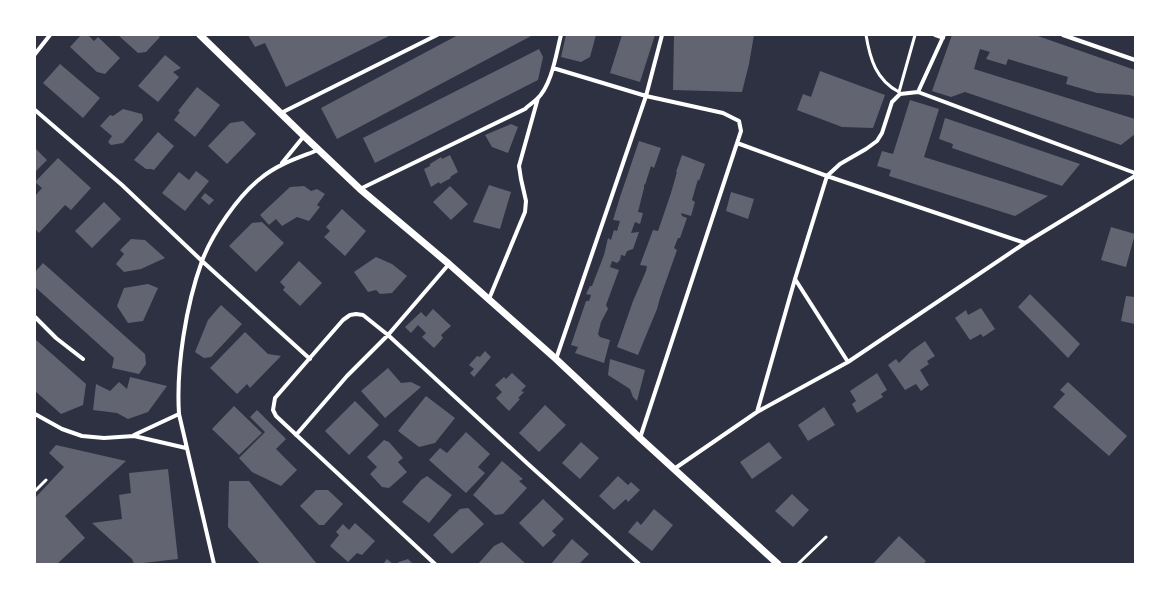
<svg xmlns="http://www.w3.org/2000/svg" width="1170" height="599" viewBox="0 0 1170 599" font-family="'Times New Roman',serif">
<style>
.building{fill:#626471}
.lines{fill:none;stroke-linecap:round;stroke-linejoin:round}
.service{stroke:#fff;stroke-width:3}
.minor{stroke:#fff;stroke-width:4}
.tertiary{stroke:#fff;stroke-width:7}
</style>
<rect width="100%" height="100%" fill="#2d3142"/>
<path class="building" d="M81,35H88L94,41L98,37L120,58L105,74L97,72L70,47Z
M118,35H157L160,37L146,52L138,53Z
M248,35H391L286,87L265,43L255,47Z
M458,35H533L337,139L321,108Z
M566,35H596L590,57L581,62L561,57Z
M622,35H655L640,82L610,73Z
M674,35H754L749,64L742,92L673,90Z
M952,35H1035L1135,70V97L1130,95L1097,93L1066,84L1068,77L1008,59L1006,65L986,59L990,52L980,49L974,69L1135,119V134L1121,145L965,92L951,97L932,91Z
M539,49L543,57L538,80L375,163L363,138Z
M165,55L181,68L173,72L179,77L158,102L138,86Z
M60,64L100,98L83,118L43,83Z
M820,71L885,95L873,128L842,127L797,110L803,94L811,97Z
M197,87L220,105L195,137L174,120L180,112L178,111Z
M910,100L939,109L924,157L1048,196L1015,216L889,176L891,170L877,166L882,151L893,154Z
M123,109L142,114L143,120L123,143L111,145L108,142L112,136L100,126L110,115L113,116Z
M945,118L1080,164L1062,186L952,148L953,144L939,139Z
M243,121L256,134L227,164L208,146L230,123Z
M511,124L518,127L508,153L492,147L485,135Z
M158,132L174,146L154,170L151,169H146L134,160Z
M639,141L661,148L654,168L651,166L645,185L644,184V188L638,212L643,213L640,224L635,222L631,233L639,232L633,249L627,251L625,256L621,255L620,260L617,263L612,261L610,267L619,270L606,305L608,309L601,322L598,334L600,337L610,340L604,363L575,353L578,347L571,345L586,301H589L591,295L586,294L590,286H592L604,255L608,238L611,240L614,230L617,231L620,221L613,220L620,197Z
M35,148L47,160L35,172Z
M450,155L458,172L450,177L451,178L440,184L439,182L431,187L424,169L430,166V164L441,157L442,159Z
M682,155L705,164L699,181L698,179L692,200L695,202L691,216L681,213L682,216L687,218L680,238H678L674,248L677,250L660,298L657,309L638,355L617,347L633,301L646,271L647,266L640,265L653,230L658,231L671,193L677,172H676Z
M58,158L91,188L71,210L65,205L39,233L35,229V196L42,188L35,182Z
M196,171L209,181L185,211L162,193L179,172L189,180Z
M489,185L511,192L500,229L473,222Z
M304,186L311,191L317,189L325,194L317,205L320,207L309,221L297,217L282,226L276,219L269,225L260,215L290,187Z
M450,186L468,204L451,220L433,202Z
M731,192L754,199L748,219L726,211Z
M205,193L214,200L209,205L201,198Z
M104,202L121,219L92,248L75,231Z
M342,209L366,231L345,256L324,237L330,231L326,227Z
M262,222L284,243L256,272L229,246L252,223Z
M1111,227L1135,234L1126,267L1101,260Z
M131,239L145,240L165,258L141,269L124,272L116,264L124,254L120,250Z
M376,257L392,264L407,276L392,293L380,294L376,290L368,292L354,272Z
M299,261L322,283L300,306L283,290L285,287L280,282Z
M43,263L145,354L146,364L139,374L112,368L114,358L35,287V272Z
M148,284L158,288L143,321L128,323L117,306L124,288Z
M1030,294L1080,344L1068,358L1018,307Z
M1126,296L1135,297V324L1121,321Z
M221,305L242,324L211,357L204,358L195,352L208,320Z
M981,308L995,329L983,337L981,334L970,340L955,318L966,310L968,315Z
M433,309L451,326L441,335L443,338L434,348L422,337L426,333L418,325L411,333L405,327L421,312L426,317Z
M245,332L268,354L281,356L250,388L247,384L237,394L210,368Z
M35,339L86,384L83,405L61,414L35,391Z
M925,341L935,356L927,361L929,364L920,370L929,385L921,391L916,384L905,390L888,365L896,359L899,363L911,351Z
M485,351L491,357L474,377L470,373L474,369L469,365L477,356L480,357Z
M610,359L645,370L637,401L633,397L630,389L608,375Z
M388,368L401,383L411,382L421,387L385,418L361,391Z
M512,373L526,386L521,391L524,392L518,398L520,399L509,411L496,398L502,392L495,385L504,377L506,379Z
M877,373L887,390L881,394L883,397L857,413L852,404L856,401L850,391Z
M130,377L167,386L148,412L128,419L117,413L93,410L96,384L110,391L119,382L127,389Z
M1068,382L1127,436L1109,456L1053,407L1065,394L1060,390Z
M426,396L455,418L435,443L419,447L398,431Z
M355,401L379,425L349,455L325,431Z
M545,405L566,425L539,452L519,433Z
M234,406L262,433L239,455L212,429Z
M824,407L835,425L808,441L798,425Z
M257,410L286,439L276,449L297,470L281,486L252,472L239,458L265,432L250,417Z
M466,432L490,454L478,467L485,473L466,493L429,460L440,448L447,453Z
M384,440L389,442L403,458L398,462L407,472L389,488L382,487L370,474L377,467L367,457Z
M581,442L599,458L580,479L562,463Z
M769,442L782,458L752,479L740,462Z
M56,445L126,461L65,516L85,538L57,564H35V498L64,467L49,453Z
M502,461L523,479L519,481L527,488L503,514L495,515L473,495Z
M168,469L178,559L134,564L132,559L92,523L122,519L119,495L131,493L129,473Z
M427,476L452,495L429,523L402,502L421,480Z
M618,476L628,485L631,482L640,490L628,502L626,499L614,510L599,496Z
M229,481H249L317,564H260L228,527Z
M316,490H328L343,504L324,525H319L300,506Z
M792,494L809,510L793,527L775,511Z
M543,499L564,519L552,531L556,535L543,547L519,523Z
M468,508L484,524L452,554L433,535L460,509Z
M654,509L673,525L652,551L628,532L637,521L641,525Z
M355,523L375,541L362,555L357,553L348,562L330,546L339,535L336,532L343,524L349,530Z
M899,536L926,561L923,564H873Z
M572,539L589,554L579,564H551Z
M502,542L526,564H478L494,546Z
M387,559L393,564H383Z
M408,559L413,564H396L399,562Z"/>
<g class="lines">
<path class="service" d="M866,35C870,59 876,80 899,92L900,94
M899,92L915,35
M35,491L46,480
M798,564L826,537"/>
<path class="minor" d="M935,35L943,38
M1063,35L1135,60
M35,54L50,35
M553,68L646,96L723,113L739,121L741,131L640,438
M918,92L944,35
M35,110L122,185L202,261L310,359
M281,113L437,35
M737,143L827,176L1025,243
M282,163L304,136
M360,189L525,109C529,105 534,102 537,99C552,85 556,54 561,35
M795,279L848,362
M489,299L525,212L526,201L521,179L519,166L538,98
M35,317L56,338L83,359
M556,359L646,96L662,35
M757,412L795,279L827,176L840,164L866,149L877,141L882,133L892,102L900,94L918,92L1135,173
M35,414L62,429L82,436L104,438L134,436L186,448
M134,435L179,414
M296,435L347,376L388,335L449,264
M674,469L757,412L848,362L1025,243L1135,176
M214,564L179,414C176,367 186,305 202,261C212,234 238,196 261,178C278,164 298,158 318,150
M435,564L276,416L273,410L275,398L343,320L350,315L356,314L363,315L388,335L528,464L639,564"/>
<path class="tertiary" d="M200,35L304,136L360,189L449,264L556,359L640,438L778,564"/>
</g>
<rect width="1170" height="599" fill="none" stroke="#ffffff" stroke-width="72"/>
</svg>
